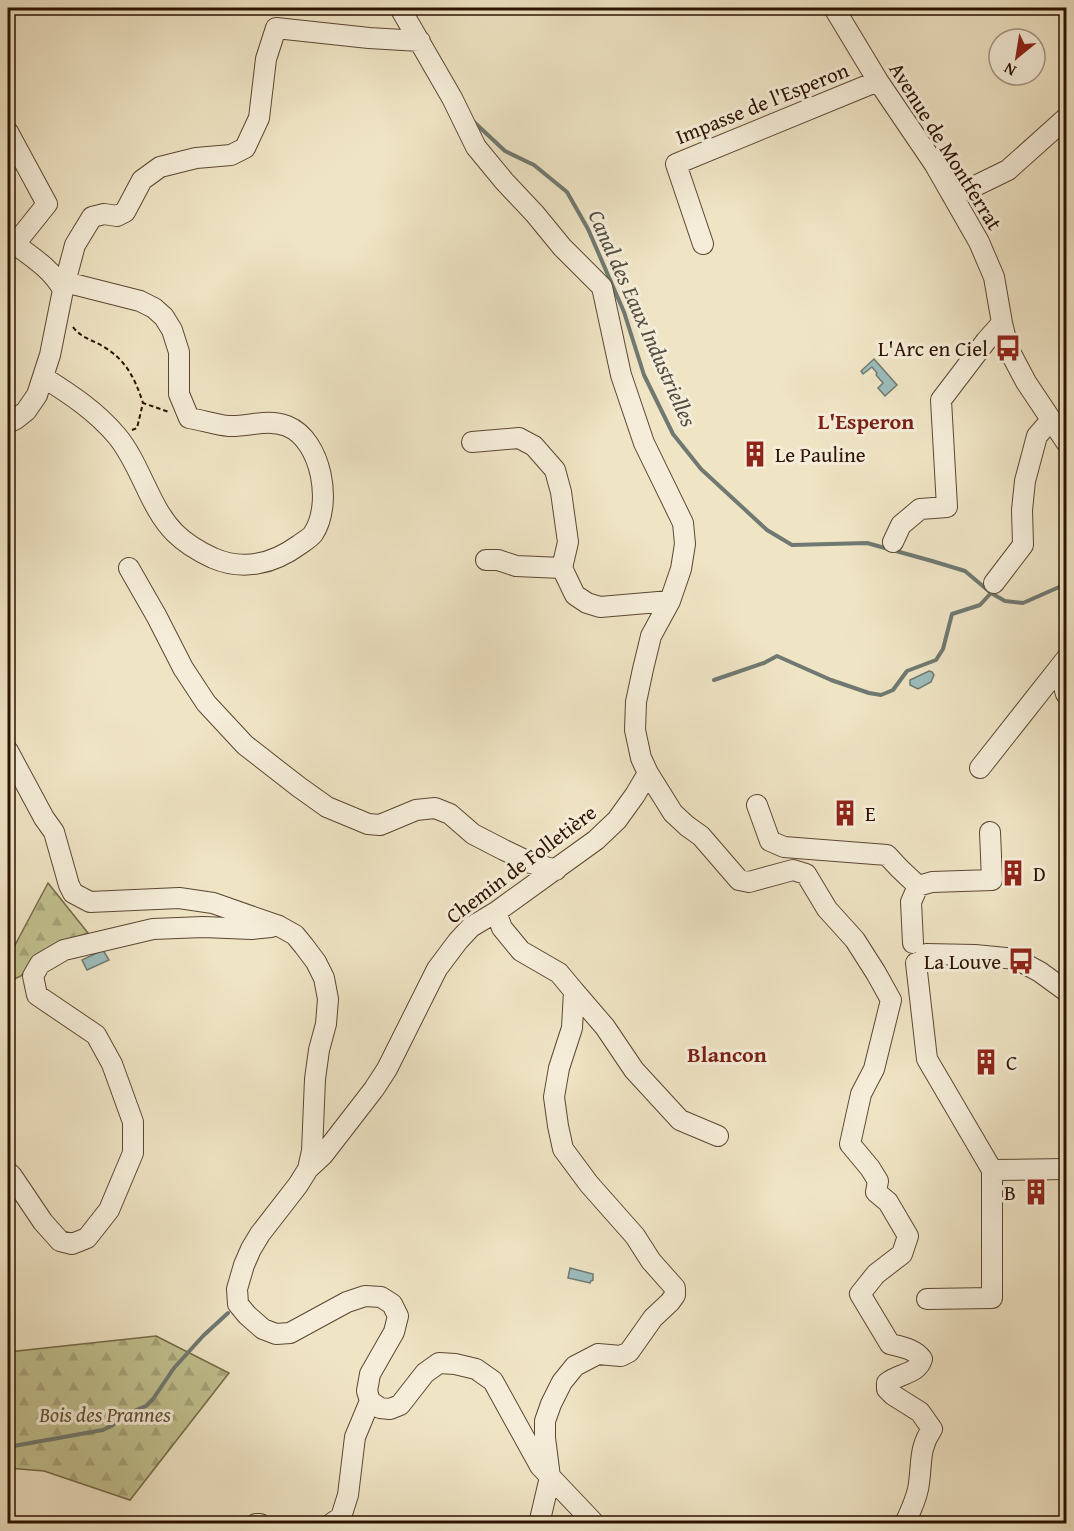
<svg xmlns="http://www.w3.org/2000/svg" width="1074" height="1531" viewBox="0 0 1074 1531" font-family="'Gentium Book Plus',serif">
<style>
.forest{fill:url(#forest-firs);stroke:#766a48;stroke-width:1.5}
.water{fill:#9cbdbc;stroke:#6f7971;stroke-width:1.5}
.lines{fill:none;stroke-linecap:round;stroke-linejoin:round}
.stream{stroke:#6f7971;stroke-width:4}
.minor-casing{stroke:#5d4632;stroke-width:22}
.path{stroke:#2c1201;stroke-width:2;stroke-dasharray:4.5 3;stroke-linecap:butt}
.minor{stroke:#f5edd9;stroke-width:20}
.labels{text-anchor:middle;dominant-baseline:central;stroke-width:6;stroke-linejoin:round;paint-order:stroke}
.street-label{font-size:21px;fill:#2c1201;stroke:#f5edd9}
.poi-label{font-size:21px;fill:#2c1201;stroke:#f5edd9;text-anchor:start}
.park-label{font-size:21px;font-style:italic;fill:#604f33;stroke:#f5edd9}
.water-label{font-size:22px;font-style:italic;fill:#534e42;stroke:#f5edd9}
.neighbourhood-label{font-size:22px;font-weight:bold;fill:#7a1f14;stroke:#f5edd9}
</style>
<defs>
<pattern id="forest-firs" width="22" height="20" patternUnits="userSpaceOnUse" patternTransform="scale(1.5)"><rect width="22" height="20" fill="#c1c18f"/><path d="M5 1l3.5 6h-7zM16 11l3.5 6h-7z" fill="#a6a57a"/></pattern>
</defs>
<rect width="100%" height="100%" fill="#efe4c4"/>
<filter id="stains"><feTurbulence type="fractalNoise" baseFrequency=".00333" numOctaves="4"/><feColorMatrix values="0 0 0 0 .2 0 0 0 0 .09 0 0 0 0 .02 0 0 0 .5 -.17"/></filter>
<radialGradient id="worn" r=".72"><stop offset=".6" stop-color="#630" stop-opacity="0"/><stop offset="1" stop-color="#630" stop-opacity=".3"/></radialGradient>
<path class="forest" d="M48,883L88,933L42,951L21,976L8,982V949L15,945Z
M156,1336L229,1373L130,1500L44,1471L8,1468V1352Z"/>
<path class="water" d="M874,359L897,385L885,396L878,388L883,383L876,375L877,373L872,367L863,374L861,371Z
M929,671L932,672L934,675L931,682L918,689L910,685V680Z
M103,950L109,960L87,970L82,960Z
M570,1268L593,1274V1280L591,1281L590,1283L568,1278Z"/>
<g class="lines">
<path class="stream" d="M474,122L505,151L534,165L567,192L588,229L624,312L644,375L673,434L701,469L767,530L792,545L867,543L932,561L965,571L991,593L1005,601L1023,603L1066,584
M714,680L764,663L777,656L831,680L869,693L881,695L893,690L907,671L936,660L943,649L952,614L980,605L991,593
M8,1447L103,1430L113,1425L124,1415L146,1406L153,1399L174,1368L203,1336L228,1313"/>
<g class="minor-casing">
<path id="minor" d="M834,8L878,81L935,165L979,242L994,277L1002,323L1008,348L1026,382L1066,442
M8,132L47,204L15,244
M952,195L967,190L1008,170L1066,118
M8,239C26,253 52,268 63,290L50,355L37,395L26,411L16,419L8,423
M703,244L676,164L878,81
M63,290L75,245L92,217L104,214L117,216L125,212L142,180L160,167L196,158L231,155L245,148L259,118L266,59L276,28L369,38L420,41
M43,377C70,394 96,411 117,436C141,465 149,507 175,533C186,544 200,552 213,558C243,571 273,564 299,545C303,542 310,538 313,534C333,505 322,440 287,426C267,418 249,427 229,426C216,425 202,420 189,418L179,394V352L172,330L164,317L154,308L140,301L65,282
M472,442L519,438L534,446L555,470L561,492L568,542L562,568
M893,542L901,525L920,509L947,507L941,400L986,341L1002,323
M486,560H498L516,566L562,568L575,595L587,603L600,607L670,601
M129,568L157,617L183,668L206,703L245,745L299,787L327,807L368,824L380,825L416,810L435,808L450,814L473,834L504,850L531,863L556,870
M994,583L1023,545L1022,510L1025,481L1037,436L1051,420
M1059,668L1066,694
M8,751L44,818L54,832L69,885L73,893L90,902L179,898L213,903L279,926L295,935L304,946L316,962L324,978L328,999L326,1024L319,1050L315,1079L312,1151L308,1169L298,1185L260,1234L251,1249L244,1265L237,1289L238,1304L247,1315L263,1329L276,1334L290,1333L347,1302L365,1296L381,1297L392,1304L398,1316L394,1332L370,1374L367,1391L370,1401L380,1408L390,1409L400,1405L425,1373L439,1363L455,1364L476,1369L493,1381L540,1466L595,1524
M980,768L1066,659
M648,773L673,813L687,826L701,836L739,880L749,882L793,870L806,874L827,909L855,940L876,973L891,1000L874,1069L861,1094L850,1144L870,1168L878,1181L876,1192L888,1202L908,1236L902,1254L876,1274L860,1294L890,1344C902,1347 915,1349 922,1359C917,1375 899,1373 887,1383V1389L893,1395L920,1412L932,1429C919,1448 922,1462 919,1483C918,1497 910,1511 905,1524
M757,805L770,841L784,847L887,855L899,868L918,886
M496,912L502,928L521,951L559,973L574,991L572,1028L559,1068L554,1097L558,1126L563,1149L589,1184L635,1236L651,1261L675,1288V1295L670,1302L653,1318L629,1352L621,1356L598,1354L575,1366L562,1382L551,1404L545,1421V1438L550,1477L539,1524
M913,943L911,902L918,886L932,882L992,880L990,832
M926,954L975,955L1016,959L1040,972L1066,991
M916,963L927,1059L992,1170L1066,1169
M574,991L605,1027L634,1070L680,1120L718,1136
M308,1169L323,1155L374,1089L387,1069L437,969L458,941L471,927L496,912L596,840L617,820L635,795L648,773L641,758L635,730L636,702L643,669L651,636L670,601L681,569L685,544L683,523L644,443L621,375L602,287L562,247L535,214L504,181L476,147L452,98L400,8
M8,1172L12,1176L43,1222L60,1241L72,1244L87,1238L109,1210L133,1153V1122L112,1064L96,1035L37,995L33,976L40,964L64,950L153,929L203,927L252,929L271,927
M927,1299L992,1298V1170
M256,1524H260
M331,1524L341,1517L348,1495L355,1437L370,1401"/>
</g>
<path class="path" d="M73,327C81,338 93,340 104,347C127,361 135,379 143,403
M132,430L137,428L143,403L169,412"/>
<use href="#minor" class="minor"/>
</g>
<defs>
<g id="bus-bare" transform="scale(2.07)"><path d="M-5-6H5V4H4V6H2V4H-2V6H-4V4H-5ZM-3.5-4V0h7V-4ZM-3.5 1.2v1.5H-2V1.2ZM2 1.2v1.5H3.5V1.2Z" fill="#8f2418" stroke="#f5edd9" stroke-width="2.5" paint-order="stroke"/></g>
<g id="building-bare" transform="scale(2.07)"><path d="M-4-6H4V6H1V3H-1V6H-4ZM-2.5-4.3h1.7v1.8h-1.7ZM.8-4.3h1.7v1.8H.8ZM-2.5-1h1.7V.8h-1.7ZM.8-1h1.7V.8H.8Z" fill="#8f2418" stroke="#f5edd9" stroke-width="2.5" paint-order="stroke"/></g>
</defs>
<g fill-rule="evenodd">
<use href="#bus-bare" x="1008" y="348"/>
<use href="#building-bare" x="755" y="454"/>
<use href="#building-bare" x="845" y="813"/>
<use href="#building-bare" x="1013" y="873"/>
<use href="#bus-bare" x="1021" y="961"/>
<use href="#building-bare" x="986" y="1062"/>
<use href="#building-bare" x="1036" y="1192"/>
</g>
<g class="labels">
<g class="street-label">
<text transform="translate(762 103) rotate(-22)">Impasse de l'Esperon</text>
<text transform="translate(946 146) rotate(58)">Avenue de Montferrat</text>
<text transform="translate(521 864) rotate(-37)">Chemin de Folletière</text>
</g>
<g class="poi-label">
<text x="988" y="348" text-anchor="end">L'Arc en Ciel</text>
<text x="775" y="454">Le Pauline</text>
<text x="865" y="813">E</text>
<text x="1033" y="873">D</text>
<text x="1001" y="961" text-anchor="end">La Louve</text>
<text x="1006" y="1062">C</text>
<text x="1016" y="1192" text-anchor="end">B</text>
</g>
<g class="park-label">
<text x="105" y="1414">Bois des Prannes</text>
</g>
<g class="water-label">
<text transform="translate(643 318) rotate(66)">Canal des Eaux Industrielles</text>
</g>
<g class="neighbourhood-label">
<text x="866" y="421">L'Esperon</text>
<text x="727" y="1054">Blancon</text>
</g>
</g>
<rect width="1074" height="1531" fill="none" stroke="#efe4c4" stroke-width="30"/>
<rect x="9" y="9" width="1056" height="1513" fill="none" stroke="#2c1201" stroke-width="3"/>
<rect x="15" y="15" width="1044" height="1501" fill="none" stroke="#2c1201" stroke-width="1.5"/>
<g transform="translate(1017 57) rotate(210)"><circle r="28" fill="#f5edd9" stroke="#a59583" stroke-width="1.5"/>
<path d="M0-4.5L10 22L0 15L-10 22Z" fill="#8f2418"/>
<text y="-9" font-size="16" font-weight="bold" text-anchor="middle" fill="#2c1201">N</text>
</g>
<rect width="100%" height="100%" filter="url(#stains)"/>
<rect width="100%" height="100%" fill="url(#worn)"/>
</svg>
